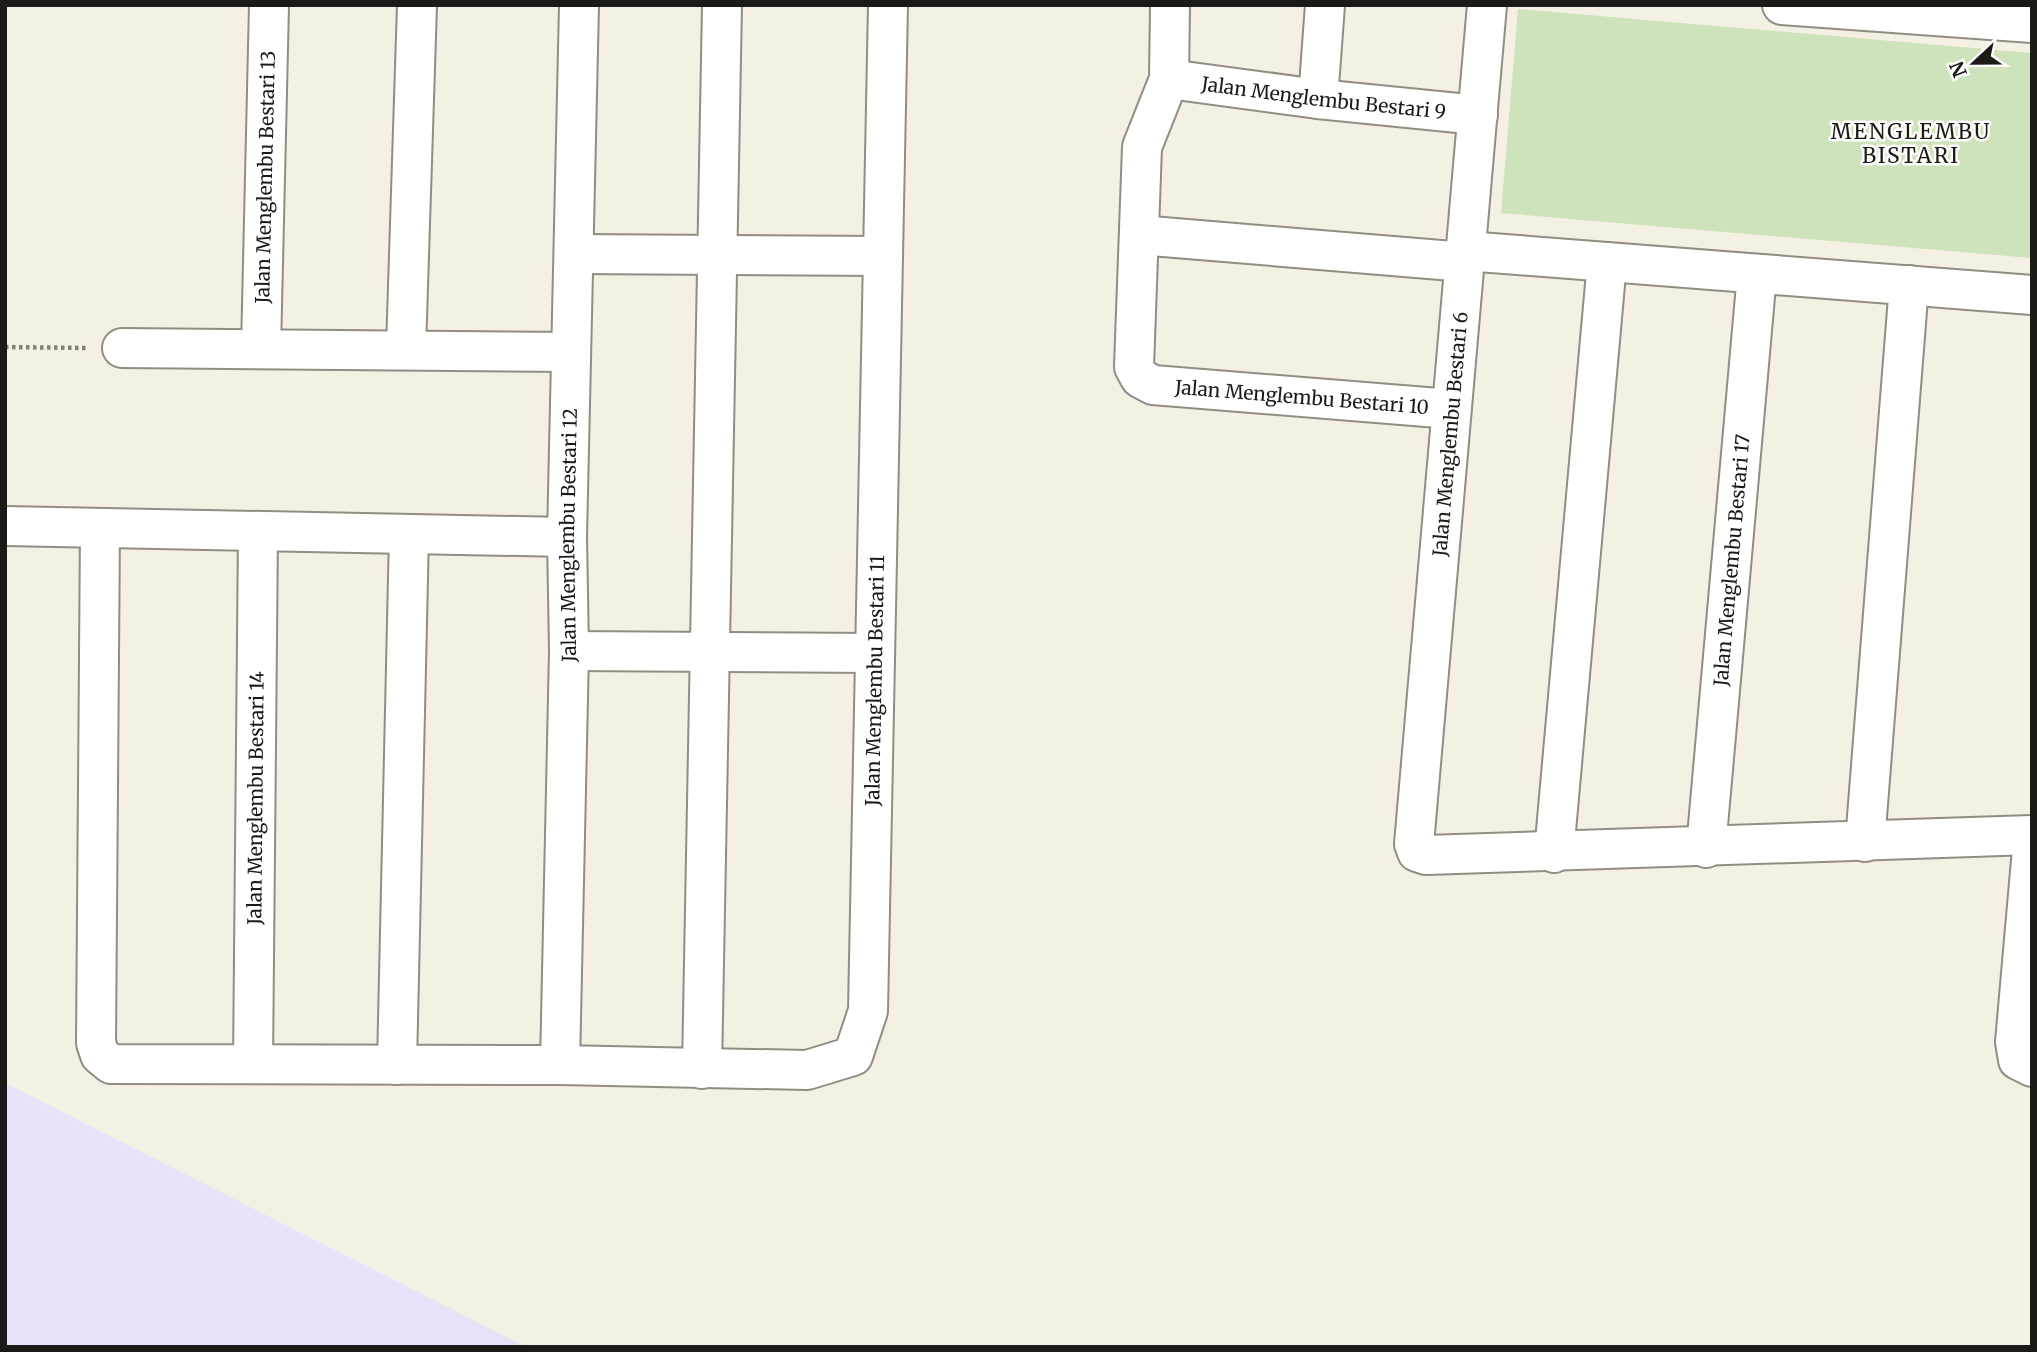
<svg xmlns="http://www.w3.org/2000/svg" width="2037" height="1352" viewBox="0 0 2037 1352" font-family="Merriweather,serif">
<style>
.industrial{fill:#e9e2f8}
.green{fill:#cee2bb}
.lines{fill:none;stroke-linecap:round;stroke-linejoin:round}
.minor-casing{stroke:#918d82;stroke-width:42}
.path{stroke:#838079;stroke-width:4.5;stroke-dasharray:3.5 3.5;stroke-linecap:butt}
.minor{stroke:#fff;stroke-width:38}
.labels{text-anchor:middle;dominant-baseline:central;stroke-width:5;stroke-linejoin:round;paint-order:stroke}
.street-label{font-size:19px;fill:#1c1a16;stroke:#fefdfb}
.neighbourhood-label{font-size:21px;letter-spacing:2px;fill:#1c1a16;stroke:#fefdfb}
</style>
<rect width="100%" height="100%" fill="#f4f0e4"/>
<path class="industrial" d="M5,1083L527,1347H5Z"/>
<path class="green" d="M1518,9L2032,53V258L1501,213Z"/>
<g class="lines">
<g class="minor-casing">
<g id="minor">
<path id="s1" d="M1170,5L1169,79L1142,147L1134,367L1140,378L1153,385L1451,409"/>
<path d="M1487,5L1414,844L1417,852L1426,855L2032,835"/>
<path d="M1782,5L2032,23"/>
<path id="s2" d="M1169,79L1318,99L1478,115"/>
<path d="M1318,99L1325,5"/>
<path d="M1139,235L1465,262"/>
<path d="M1466,251L2032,295"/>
<path d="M574,254L883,256"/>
<path d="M122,348L571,352"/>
<path id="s3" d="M261,349L269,5"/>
<path d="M406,349L417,5"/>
<path d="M5,526L567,537"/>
<path id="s4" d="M100,528L96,1043L100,1055L111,1064L560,1065L807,1070L853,1056L868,1011L888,5"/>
<path d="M569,651L875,653"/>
<path d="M1865,842L1909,285"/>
<path id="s5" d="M1706,848L1757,274"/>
<path d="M2032,849L2015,1042L2018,1060L2032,1067"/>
<path d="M1554,853L1607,262"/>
<path id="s6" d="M253,1064L258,532"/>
<path d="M397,1065L409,534"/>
<path id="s7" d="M560,1065L569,651L567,537L579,5"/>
<path d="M702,1069L722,5"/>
</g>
</g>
<path class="path" d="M5,347L88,348"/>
<use href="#minor" class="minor"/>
</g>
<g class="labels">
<g class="street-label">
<text stroke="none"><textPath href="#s2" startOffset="156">Jalan Menglembu Bestari 9</textPath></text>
<text stroke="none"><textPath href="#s3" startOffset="172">Jalan Menglembu Bestari 13</textPath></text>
<text stroke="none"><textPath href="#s1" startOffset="544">Jalan Menglembu Bestari 10</textPath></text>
<text transform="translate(1450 434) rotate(-85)">Jalan Menglembu Bestari 6</text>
<text stroke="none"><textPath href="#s7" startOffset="530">Jalan Menglembu Bestari 12</textPath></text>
<text stroke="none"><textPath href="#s5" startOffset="289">Jalan Menglembu Bestari 17</textPath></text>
<text stroke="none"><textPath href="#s4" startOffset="1664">Jalan Menglembu Bestari 11</textPath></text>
<text stroke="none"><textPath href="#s6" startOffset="266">Jalan Menglembu Bestari 14</textPath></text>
</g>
<g class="neighbourhood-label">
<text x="1911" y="131">MENGLEMBU<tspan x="1911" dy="24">BISTARI</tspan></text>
</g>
</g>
<rect width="2037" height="1352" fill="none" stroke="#1c1a16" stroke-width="14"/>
<g transform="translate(1974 63) rotate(248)" stroke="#fefdfb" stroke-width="5" paint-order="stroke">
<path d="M0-5L12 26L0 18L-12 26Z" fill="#1c1a16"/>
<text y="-10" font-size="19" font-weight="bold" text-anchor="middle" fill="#1c1a16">N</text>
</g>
</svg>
